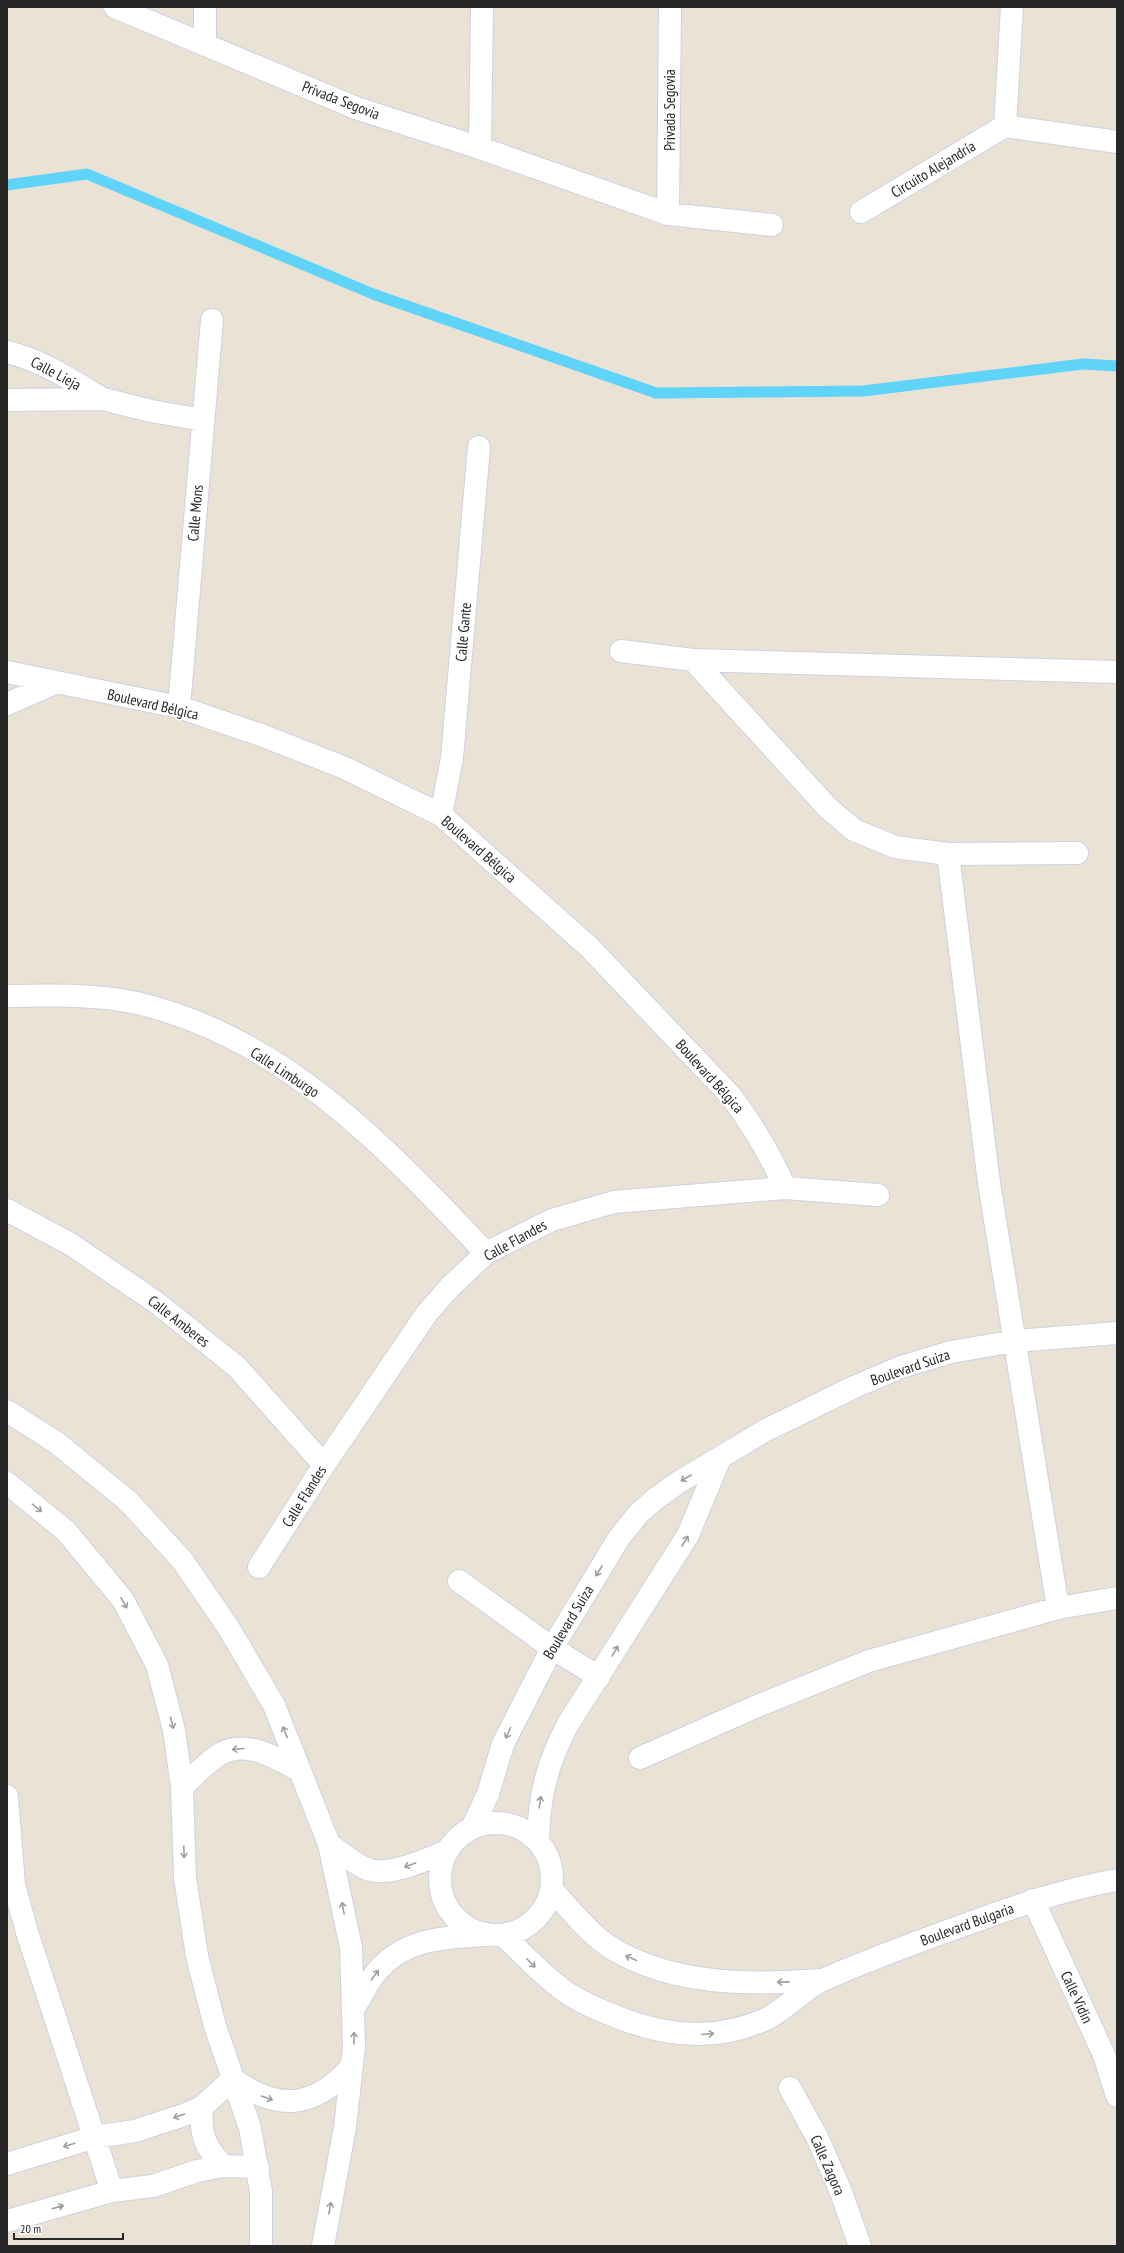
<svg xmlns="http://www.w3.org/2000/svg" width="1124" height="2253" viewBox="0 0 1124 2253" font-family="'PT Sans Narrow',sans-serif">
<style>
.lines{fill:none;stroke-linecap:round;stroke-linejoin:round}
.stream{stroke:#5fd4f8;stroke-width:11}
.minor-casing{stroke:#ccd1e2;stroke-width:24}
.tertiary-casing{stroke:#ccd1e2;stroke-width:24}
.minor{stroke:#fff;stroke-width:22}
.tertiary{stroke:#fff;stroke-width:22}
.oneway{stroke:#9e9e9e}
.labels{text-anchor:middle;dominant-baseline:central;stroke-width:3.5;stroke-linejoin:round;paint-order:stroke}
.street-label{font-size:15px;fill:#272727;stroke:#fff}
</style>
<rect width="100%" height="100%" fill="#ebe2d6"/>
<g class="lines">
<path class="stream" d="M7,185L87,174L373,294L656,393L863,391L1083,364L1117,366"/>
<g class="minor-casing">
<path id="minor" d="M115,7L356,108L480,148L668,214L772,225
M205,45V7
M1005,126L1012,7
M480,148L482,7
M861,212L1005,126L1117,142
M668,214L670,7
M7,352C42,360 72,381 103,399
M7,400L103,399L151,411L203,420
M621,651L693,660L1117,672
M693,660L828,808L854,830L895,847L948,854L1077,853
M7,672L179,707L261,735L345,768L441,815L589,947L730,1095C753,1125 770,1154 785,1188
M7,704L55,683
M179,707L212,320
M441,815L452,758L479,447
M948,854L989,1183L1058,1608
M7,996C50,995 95,994 137,1003C283,1037 387,1148 486,1253
M7,1210L72,1245L157,1303L237,1367L324,1465
M259,1567L324,1465L427,1313L450,1287L486,1253L552,1220L614,1202L785,1188L878,1195
M459,1581L552,1648L599,1677
M640,1758L755,1707L869,1661L1058,1608L1117,1598
M7,1796L14,1885L27,1932L112,2191
M440 1879a56 56 0 1 1 112 0a56 56 0 1 1-112 0Z
M472,1828L488,1794L503,1744L552,1648L619,1538L638,1514L655,1499L679,1482L766,1430L854,1387L901,1367L951,1352L1015,1341L1117,1333
M538,1841C539,1795 547,1764 568,1724L688,1535L720,1458
M329,1844C342,1853 355,1865 370,1870C392,1876 427,1859 447,1851
M552,1890C571,1910 590,1935 613,1949C675,1986 753,1985 822,1980
M1033,1900L1104,2055L1117,2096
M503,1935C523,1954 541,1974 563,1990C578,2001 595,2008 612,2015C662,2036 714,2043 766,2019C787,2009 805,1987 825,1979C870,1959 917,1942 964,1925C1014,1907 1064,1889 1117,1880
M354,2008C361,1997 367,1984 375,1974C403,1938 443,1938 485,1935
M790,2088L818,2139L841,2192L860,2246
M202,2107C200,2133 204,2148 224,2166
M7,2164L95,2137L135,2131L184,2115L202,2107L233,2079
M7,2221L112,2191L153,2186L197,2171L224,2166L258,2167"/>
</g>
<g class="tertiary-casing">
<path id="tertiary" d="M7,1411L57,1443L128,1501L182,1560L228,1627L274,1705L329,1844L351,1947L354,2047L345,2127L323,2246
M7,1483L66,1531L123,1600L157,1665L174,1730L182,1787L185,1878L197,1956L215,2026L250,2128L261,2192V2246
M182,1787C193,1777 204,1765 217,1756C244,1737 276,1758 300,1771
M233,2079C277,2111 313,2109 350,2068"/>
</g>
<use href="#minor" class="minor"/>
<use href="#tertiary" class="tertiary"/>
</g>
<defs><path id="oneway-shaft" d="M-6 0H5M1.5-3L5.5 0L1.5 3" fill="none" stroke-width="1.6" stroke-linecap="round" stroke-linejoin="round"/></defs>
<g class="oneway">
<use href="#oneway-shaft" transform="translate(686 1478) rotate(150)"/>
<use href="#oneway-shaft" transform="translate(37 1508) rotate(39)"/>
<use href="#oneway-shaft" transform="translate(685 1541) rotate(-58)"/>
<use href="#oneway-shaft" transform="translate(599 1571) rotate(121)"/>
<use href="#oneway-shaft" transform="translate(124 1603) rotate(60)"/>
<use href="#oneway-shaft" transform="translate(615 1651) rotate(-58)"/>
<use href="#oneway-shaft" transform="translate(172 1723) rotate(75)"/>
<use href="#oneway-shaft" transform="translate(285 1732) rotate(-112)"/>
<use href="#oneway-shaft" transform="translate(508 1733) rotate(114)"/>
<use href="#oneway-shaft" transform="translate(238 1749) rotate(175)"/>
<use href="#oneway-shaft" transform="translate(540 1802) rotate(-82)"/>
<use href="#oneway-shaft" transform="translate(184 1852) rotate(88)"/>
<use href="#oneway-shaft" transform="translate(410 1865) rotate(160)"/>
<use href="#oneway-shaft" transform="translate(343 1908) rotate(-101)"/>
<use href="#oneway-shaft" transform="translate(631 1958) rotate(-155)"/>
<use href="#oneway-shaft" transform="translate(531 1963) rotate(45)"/>
<use href="#oneway-shaft" transform="translate(375 1975) rotate(-53)"/>
<use href="#oneway-shaft" transform="translate(783 1982) rotate(179)"/>
<use href="#oneway-shaft" transform="translate(708 2034) rotate(-5)"/>
<use href="#oneway-shaft" transform="translate(354 2038) rotate(-90)"/>
<use href="#oneway-shaft" transform="translate(267 2098) rotate(19)"/>
<use href="#oneway-shaft" transform="translate(179 2116) rotate(161)"/>
<use href="#oneway-shaft" transform="translate(69 2145) rotate(163)"/>
<use href="#oneway-shaft" transform="translate(58 2207) rotate(-16)"/>
<use href="#oneway-shaft" transform="translate(330 2208) rotate(-79)"/>
</g>
<g class="labels">
<g class="street-label">
<text transform="translate(341 100) rotate(21)">Privada Segovia</text>
<text transform="translate(669 110) rotate(-90)">Privada Segovia</text>
<text transform="translate(933 169) rotate(-31)">Circuito Alejandría</text>
<text transform="translate(56 373) rotate(28)">Calle Lieja</text>
<text transform="translate(195 513) rotate(-85)">Calle Mons</text>
<text transform="translate(463 632) rotate(-85)">Calle Gante</text>
<text transform="translate(153 704) rotate(13)">Boulevard Bélgica</text>
<text transform="translate(479 849) rotate(41)">Boulevard Bélgica</text>
<text transform="translate(285 1072) rotate(33)">Calle Limburgo</text>
<text transform="translate(710 1076) rotate(48)">Boulevard Bélgica</text>
<text transform="translate(515 1240) rotate(-29)">Calle Flandes</text>
<text transform="translate(179 1321) rotate(38)">Calle Amberes</text>
<text transform="translate(910 1367) rotate(-19)">Boulevard Suiza</text>
<text transform="translate(304 1496) rotate(-58)">Calle Flandes</text>
<text transform="translate(568 1622) rotate(-59)">Boulevard Suiza</text>
<text transform="translate(967 1924) rotate(-20)">Boulevard Bulgaria</text>
<text transform="translate(1077 1997) rotate(65)">Calle Vidin</text>
<text transform="translate(828 2165) rotate(66)">Calle Zagora</text>
</g>
</g>
<rect width="1124" height="2253" fill="none" stroke="#272727" stroke-width="16"/>
<path d="M14 2233v6h109v-6" fill="none" stroke="#272727" stroke-width="2"/>
<text x="20" y="2233" font-size="12" fill="#272727" stroke="#ffffff" stroke-width="3" paint-order="stroke">20 m</text>
</svg>
